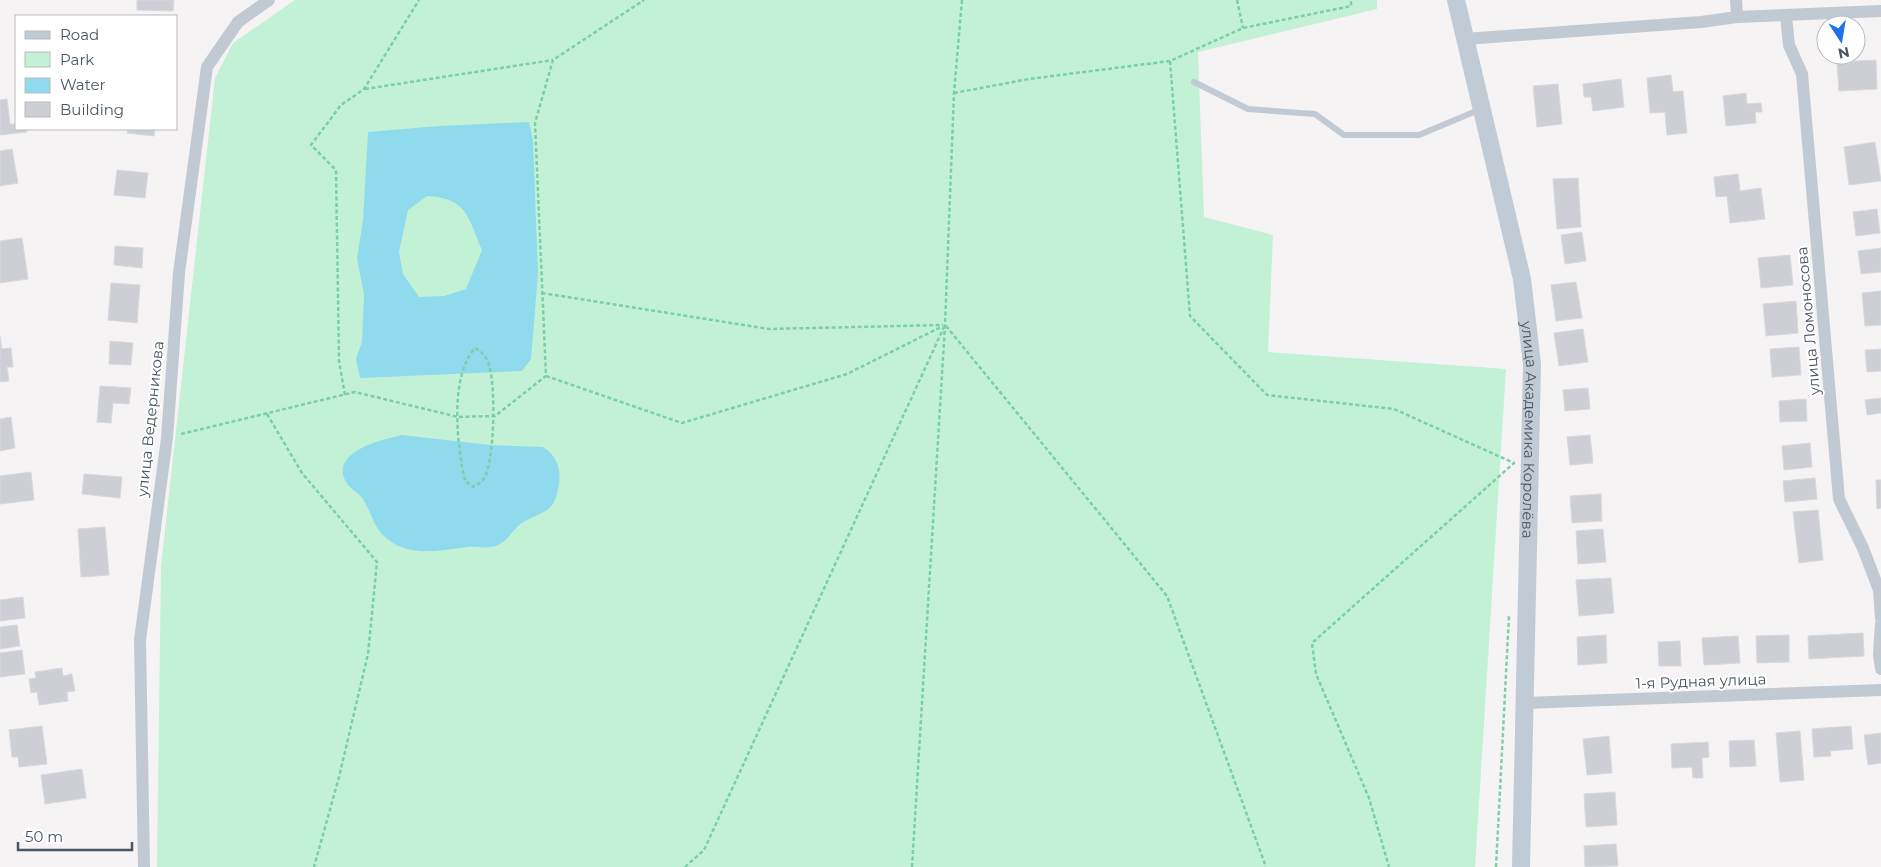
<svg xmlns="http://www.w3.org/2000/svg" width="1881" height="867" viewBox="0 0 1881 867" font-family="Montserrat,sans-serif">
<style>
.green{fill:#c3f1d5}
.water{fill:#90daee;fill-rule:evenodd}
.building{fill:#cdcfd5;stroke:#d7d9de}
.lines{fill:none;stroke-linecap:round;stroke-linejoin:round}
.path{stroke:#7ad0a6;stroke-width:2.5;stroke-dasharray:4 2.5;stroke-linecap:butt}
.lane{stroke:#c1cad2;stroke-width:6}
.street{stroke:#c1cad2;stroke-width:12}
.secondary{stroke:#c1cbd6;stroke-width:18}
.labels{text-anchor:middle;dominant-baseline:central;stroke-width:4;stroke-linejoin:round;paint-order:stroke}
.street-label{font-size:15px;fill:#4a5661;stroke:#fff}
</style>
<rect width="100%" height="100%" fill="#f5f3f3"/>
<path class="green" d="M295,0H1377V9L1198,52L1204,217L1273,235L1268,352L1506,369L1475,867H157L161,566L215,78L233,43Z"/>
<path class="water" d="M529,122L533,141L538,273L531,359L522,371L360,378L356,359L362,342L364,294L357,259L363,220L368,132L439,126ZM427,196C468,198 468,218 482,250L466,289L444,296L419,297L403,274L399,252L408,210Z
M402,435L490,445L543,447C562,459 562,478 556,497C551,514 535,514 522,523C513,529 510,538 500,544C490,550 478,546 467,547C437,551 405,559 381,533C373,524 370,510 363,499C358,492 349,489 345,480C331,451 384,439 402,435Z"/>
<path class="building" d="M137,0H174L173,11L137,10Z
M1876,60L1877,89L1839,91L1837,62Z
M1671,75L1673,92L1683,91L1687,133L1667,135L1665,112L1650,113L1647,78Z
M1621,79L1624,107L1593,111L1591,97H1584L1583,84Z
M1558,84L1562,124L1537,127L1533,86Z
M1746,93L1747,104L1761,103L1762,112H1755L1756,123L1726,126L1723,96Z
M7,99L10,124H16V129H26L27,132L0,135V100Z
M128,129H155L154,136L127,133Z
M1875,142L1881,181L1849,185L1844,147Z
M12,149L18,183L0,186V151Z
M117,170L148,173L145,198L114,195Z
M1738,174L1740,191L1761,188L1765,219L1730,223L1727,196L1716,197L1714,177Z
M1578,178L1581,227L1557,229L1553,179Z
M1877,209L1880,233L1856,236L1853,212Z
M1582,232L1586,261L1565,264L1561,235Z
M22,238L28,279L0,283V241Z
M115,246L143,248L142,268L114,265Z
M1881,248V272L1861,274L1858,251Z
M1790,255L1793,285L1761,288L1758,258Z
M1576,282L1582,318L1556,321L1551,285Z
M111,283L140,285L137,323L108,320Z
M1881,291V325L1865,326L1862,293Z
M1796,301L1798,333L1766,336L1763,304Z
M1583,329L1588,362L1559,366L1554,333Z
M0,336L2,349L11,348L13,367H7L9,381L0,382Z
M110,341L133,343L131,365L109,364Z
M1799,347L1801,375L1772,377L1770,349Z
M1881,349V371L1867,372L1865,350Z
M100,386L131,388L129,404L113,403L111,423L97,422Z
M1588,388L1590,409L1565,411L1563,390Z
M1881,398V413L1867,415L1865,400Z
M1806,399L1807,421L1780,422L1779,401Z
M11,417L15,448L0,451V419Z
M1590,435L1593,463L1570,465L1567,437Z
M1810,443L1812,467L1784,470L1782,446Z
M31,472L34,500L0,504V476Z
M84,474L122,477L120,498L82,494Z
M1815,478L1817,499L1785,502L1783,481Z
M1876,480H1881V508L1877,509Z
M1601,494L1602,521L1572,523L1570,496Z
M1818,510L1823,560L1799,563L1793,512Z
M105,527L109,575L81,577L78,529Z
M1603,529L1606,562L1578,564L1576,531Z
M1611,578L1614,613L1579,616L1576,580Z
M23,597L25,618L0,621V600Z
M17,625L20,646L0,649V627Z
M1863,633L1864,656L1809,659L1808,636Z
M1606,635L1607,663L1578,665L1577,637Z
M1789,635V662L1757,663L1756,636Z
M1738,636L1740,663L1704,665L1702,638Z
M1680,641L1681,666H1659L1658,642Z
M22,650L25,674L0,677V653Z
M62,668L63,676L72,674L75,691L67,692L68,701L39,705L37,692L31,693L29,679L36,678L35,672Z
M42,726L47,764L19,767L18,757H12L9,730Z
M1851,726L1853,749L1830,751L1831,756L1814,757L1812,729Z
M1800,731L1804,780L1780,782L1776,733Z
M1881,733V763L1868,765L1864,735Z
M1609,736L1612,773L1587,775L1583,739Z
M1754,740L1756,766L1730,767L1729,741Z
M1708,742L1709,757L1702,758L1703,778H1693L1692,767L1672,768L1671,744Z
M82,769L86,798L45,804L41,775Z
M1615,792L1617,825L1586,827L1584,794Z
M1616,844L1618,866L1585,867L1584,846Z"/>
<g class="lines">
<path class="path" d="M1237,0L1243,28
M1170,61L1190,316L1267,395L1394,409L1514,463L1312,643L1316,674L1369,798L1389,867
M365,89L553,60
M954,93L1029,79L1170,61L1243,28L1351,6V0
M542,293L769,329L943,325
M946,326L1167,596L1266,867
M475,348C482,352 487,357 489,365C496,386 495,463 483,480C481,483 476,485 473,487L465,481C457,446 449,377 475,348Z
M546,376L682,423L847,374L943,326
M345,395L339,361L336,170L311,145L341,105L364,89L419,0
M267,414L302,473L377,562L368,654L339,777L314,867
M181,434L355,392L458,417L495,416L546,376L535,123L553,60L644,0
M685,867L704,850L944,327
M912,867L945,325L954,93L962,0
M1496,867L1509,616"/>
<path class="lane" d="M1194,82L1248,109L1315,114L1344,135H1419L1481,109"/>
<path class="street" d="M1736,0L1737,17
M1786,16L1789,45L1802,74L1839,499L1863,548L1879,590L1881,618
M1465,39L1701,22L1737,17L1881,11
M1881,624L1879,654L1881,669
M1523,703L1881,690
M144,867L140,640L167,438L179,273L207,67L238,22L269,0"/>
<path class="secondary" id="s1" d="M1456,0L1522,279L1532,364L1521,867"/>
</g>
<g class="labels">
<g class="street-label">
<text transform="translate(1808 321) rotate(-95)">улица Ломоносова</text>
<text transform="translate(150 419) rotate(-84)">улица Ведерникова</text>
<text stroke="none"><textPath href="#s1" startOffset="438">улица Академика Королёва</textPath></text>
<text transform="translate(1701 681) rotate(-2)">1-я Рудная улица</text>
</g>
</g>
<rect x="15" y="15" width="162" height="115" fill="#ffffff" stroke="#b7bbc0"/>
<rect x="25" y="31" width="25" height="8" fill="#c1cbd6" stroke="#b7bbc0"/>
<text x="60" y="40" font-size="15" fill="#4a5661">Road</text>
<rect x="25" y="52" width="25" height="15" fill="#c3f1d5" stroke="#b7bbc0"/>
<text x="60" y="65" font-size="15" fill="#4a5661">Park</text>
<rect x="25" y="78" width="25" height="15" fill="#90daee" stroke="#b7bbc0"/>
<text x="60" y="90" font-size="15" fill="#4a5661">Water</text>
<rect x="25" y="102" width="25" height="15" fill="#cdcfd5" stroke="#b7bbc0"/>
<text x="60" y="115" font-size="15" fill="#4a5661">Building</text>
<g transform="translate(1841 40) rotate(168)"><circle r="24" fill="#ffffff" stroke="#b7bbc0"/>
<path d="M0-4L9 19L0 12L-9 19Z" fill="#1a73e8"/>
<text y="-8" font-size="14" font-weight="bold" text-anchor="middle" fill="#4a5661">N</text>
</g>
<path d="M18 842v8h114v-8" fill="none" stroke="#4a5661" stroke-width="2.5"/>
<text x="25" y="842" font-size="15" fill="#4a5661" stroke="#ffffff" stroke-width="4" paint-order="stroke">50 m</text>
</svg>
